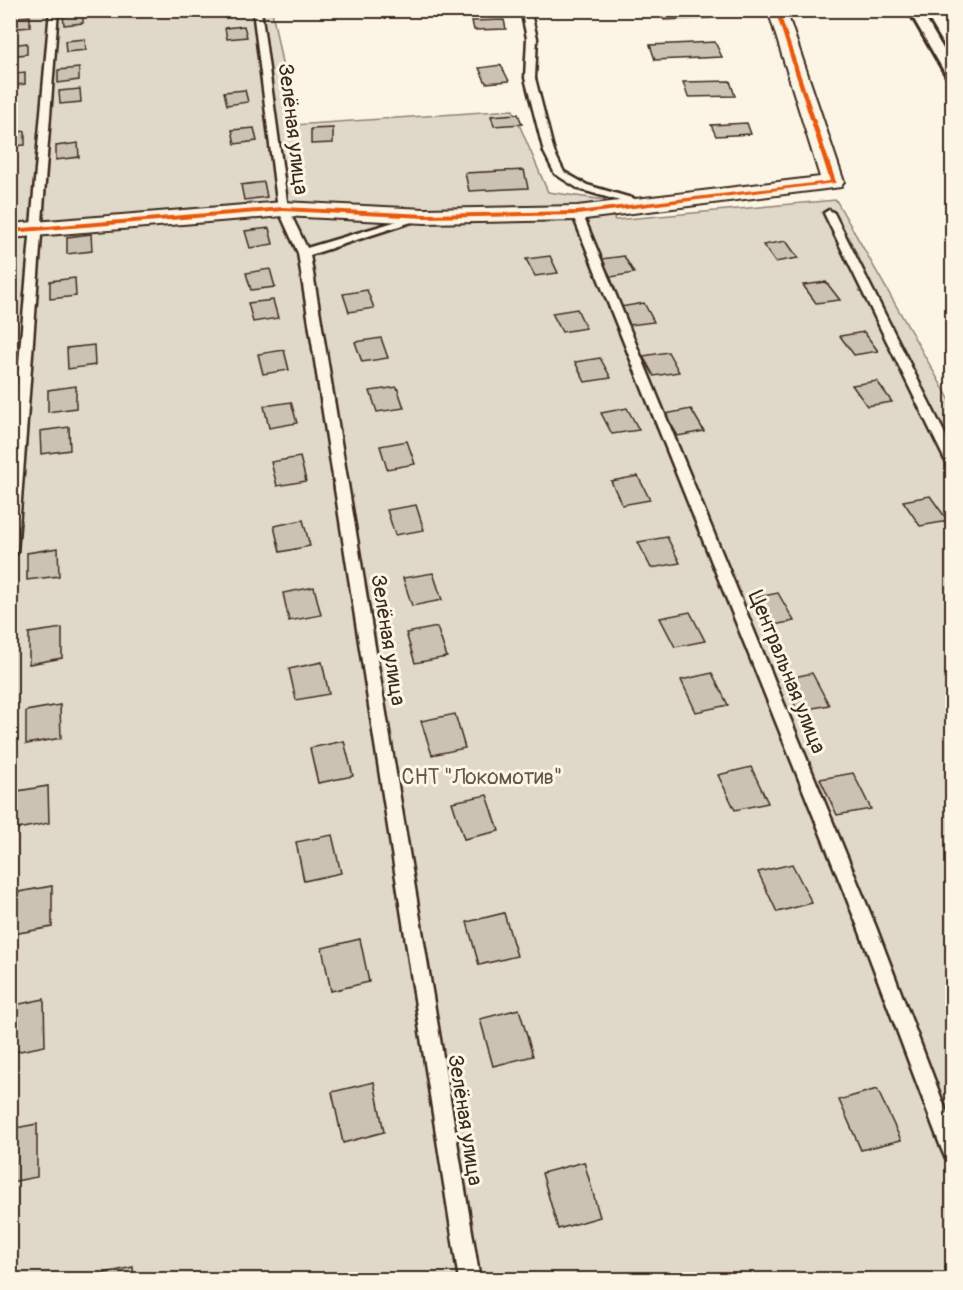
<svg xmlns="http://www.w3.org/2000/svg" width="963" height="1290" viewBox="0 0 963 1290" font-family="Pangolin,sans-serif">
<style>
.green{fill:#e0d8c8;stroke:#8e8173;stroke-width:1.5}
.building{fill:#ccc2b3;stroke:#3b2a1e;stroke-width:1.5}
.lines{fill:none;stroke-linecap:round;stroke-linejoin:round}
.lane-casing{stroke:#3b2a1e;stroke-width:5}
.street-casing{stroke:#3b2a1e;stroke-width:4}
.lane{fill:#fcf5e5;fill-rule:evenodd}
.street{fill:#fcf5e5;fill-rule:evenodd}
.rail{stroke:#3b2a1e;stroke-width:3}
.cycleway-casing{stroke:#fcf5e5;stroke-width:3}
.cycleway{fill:#e8590c;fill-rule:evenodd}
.labels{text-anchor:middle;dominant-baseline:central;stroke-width:6;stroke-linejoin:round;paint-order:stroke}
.street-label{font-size:21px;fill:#3b2a1e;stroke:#fcf5e5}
.park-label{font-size:21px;fill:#645648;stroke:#fcf5e5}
</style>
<rect width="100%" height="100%" fill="#fcf5e5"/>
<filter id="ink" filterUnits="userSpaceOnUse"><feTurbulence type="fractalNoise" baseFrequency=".0167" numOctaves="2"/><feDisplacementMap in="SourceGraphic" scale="12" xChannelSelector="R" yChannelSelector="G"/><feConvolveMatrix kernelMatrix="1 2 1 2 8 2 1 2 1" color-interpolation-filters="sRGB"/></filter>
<g filter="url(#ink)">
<path class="green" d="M10,11H272L294,125L513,110L548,192L605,200L615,220L836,200L952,404V1279H11Z"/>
<path class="building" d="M660,10H707L710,18L664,20Z
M83,12V23L64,25L63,14Z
M30,16V27L10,29L11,18Z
M504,20L506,29L474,30L472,21Z
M244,26L247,37L227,39L225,28Z
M85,39L86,50L66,52L65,41Z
M715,42L722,57L655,60L650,45Z
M27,43V54L10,56V45Z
M501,65L509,81L486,83L479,68Z
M79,68V80L58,83V70Z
M25,72V84L10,86V74Z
M730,81L735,96L688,97L683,82Z
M80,89L81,102L60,104L59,91Z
M245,90L248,102L227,105L224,92Z
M518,114L522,124L494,126L491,116Z
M747,123L751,134L716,136L711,125Z
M254,128L257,141L235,144L232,130Z
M333,128V143L311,144V129Z
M25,131V145L10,146V133Z
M78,143L79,157L56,160V146Z
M524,170L528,188L469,191L465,173Z
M264,182L267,197L244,200L241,185Z
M269,228L273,244L250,248L245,231Z
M91,234L92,251L67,254V237Z
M786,241L798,258L775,262L763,245Z
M550,256L558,273L535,276L526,259Z
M624,256L634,273L611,277L601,259Z
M270,269L275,287L251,290L246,273Z
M75,278L76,296L50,299V281Z
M826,282L840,300L816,303L803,285Z
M367,290L374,308L349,312L343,294Z
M273,300L278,318L253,322L248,303Z
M644,303L654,322L630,325L620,307Z
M577,309L586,328L562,332L552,313Z
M864,332L878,351L854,355L840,336Z
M381,338L388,358L362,362L355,342Z
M94,345L95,365L68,369L67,348Z
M284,350L289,370L263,374L258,354Z
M668,352L679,372L654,376L643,356Z
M600,358L611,378L585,382L575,362Z
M877,381L892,402L867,406L852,385Z
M76,386V408L48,412V390Z
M397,387L404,408L377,412L370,391Z
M291,402L297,423L269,428L264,406Z
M627,408L639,430L612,434L601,413Z
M691,409L704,431L678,436L665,414Z
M69,427L70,450L41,454L40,431Z
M407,441L415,464L387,469L380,446Z
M300,457L306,481L277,486L271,462Z
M638,476L650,500L622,505L611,481Z
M930,496L948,521L920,526L903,501Z
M416,505L424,530L395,535L387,510Z
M303,520L310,546L280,552L274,526Z
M667,537L680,563L651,568L638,542Z
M58,548L59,576L27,580V553Z
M433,573L442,600L412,606L403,578Z
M314,587L321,615L289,621L283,593Z
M778,593L794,621L764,627L749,599Z
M690,612L705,641L675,647L660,618Z
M437,627L447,657L415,663L406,633Z
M62,628V658L29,664V633Z
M322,662L329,694L296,700L289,669Z
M712,673L728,705L696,712L681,680Z
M812,673L829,705L798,711L781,680Z
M60,705L61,738L26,744V711Z
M455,714L465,748L432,755L421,721Z
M344,741L353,776L318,783L310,748Z
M751,767L768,803L735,810L718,775Z
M853,773L871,809L837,815L820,779Z
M48,786L49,823L12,830V792Z
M487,795L499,831L464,839L452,802Z
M332,835L341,873L304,881L296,842Z
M792,864L812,903L777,912L758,872Z
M52,886V927L13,934V893Z
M504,913L517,956L479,965L467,922Z
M360,939L369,982L331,991L322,948Z
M44,999L45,1046L10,1053V1006Z
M519,1009L533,1056L493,1066L480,1019Z
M374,1082L384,1132L343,1143L332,1092Z
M877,1089L901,1140L861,1150L839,1100Z
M37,1124V1177L10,1182V1129Z
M584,1162L600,1217L558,1229L542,1173Z
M133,1267L134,1280H87V1277Z"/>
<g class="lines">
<g class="lane-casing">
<path id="lane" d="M50,10H58L17,553L10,558V465Z
M253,10H261L288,209L307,248L421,214L430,216L310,255L480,1280H459L298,253L278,209Z
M521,10H530L537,38L535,78L554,152L564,172L587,185L645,202V206H637L579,189L555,174L544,152L525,78L527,38Z
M577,210L582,213L876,927L952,1126V1160L945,1157L942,1150L858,927L572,213Z
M829,210L834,213L952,448V464L945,460L824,213Z"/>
</g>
<g class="street-casing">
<path id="street" d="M768,10H786L844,182L841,187L577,220L425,223L283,216L10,238V224L283,202L425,209L577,206L820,177Z"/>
</g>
<use href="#lane" class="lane"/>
<use href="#street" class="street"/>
<path class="rail" d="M907,10L952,88
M922,10L952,61"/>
<g class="cycleway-casing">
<path id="cycleway" d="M775,10H779L836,182L835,183L577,215L425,218L283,211L10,233V229L283,207L425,214L577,211L830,181Z"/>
</g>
<use href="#cycleway" class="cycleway"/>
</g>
</g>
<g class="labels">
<g class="street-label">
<text transform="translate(293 129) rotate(83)">Зелёная улица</text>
<text transform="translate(388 640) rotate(81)">Зелёная улица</text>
<text transform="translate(787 672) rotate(68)">Центральная улица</text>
<text transform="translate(465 1120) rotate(81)">Зелёная улица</text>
</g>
<g class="park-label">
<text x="482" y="777">СНТ "Локомотив"</text>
</g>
</g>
<rect width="963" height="1290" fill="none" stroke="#fcf5e5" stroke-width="36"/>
<rect x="18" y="18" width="927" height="1254" fill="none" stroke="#3b2a1e" stroke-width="2" filter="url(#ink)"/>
</svg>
